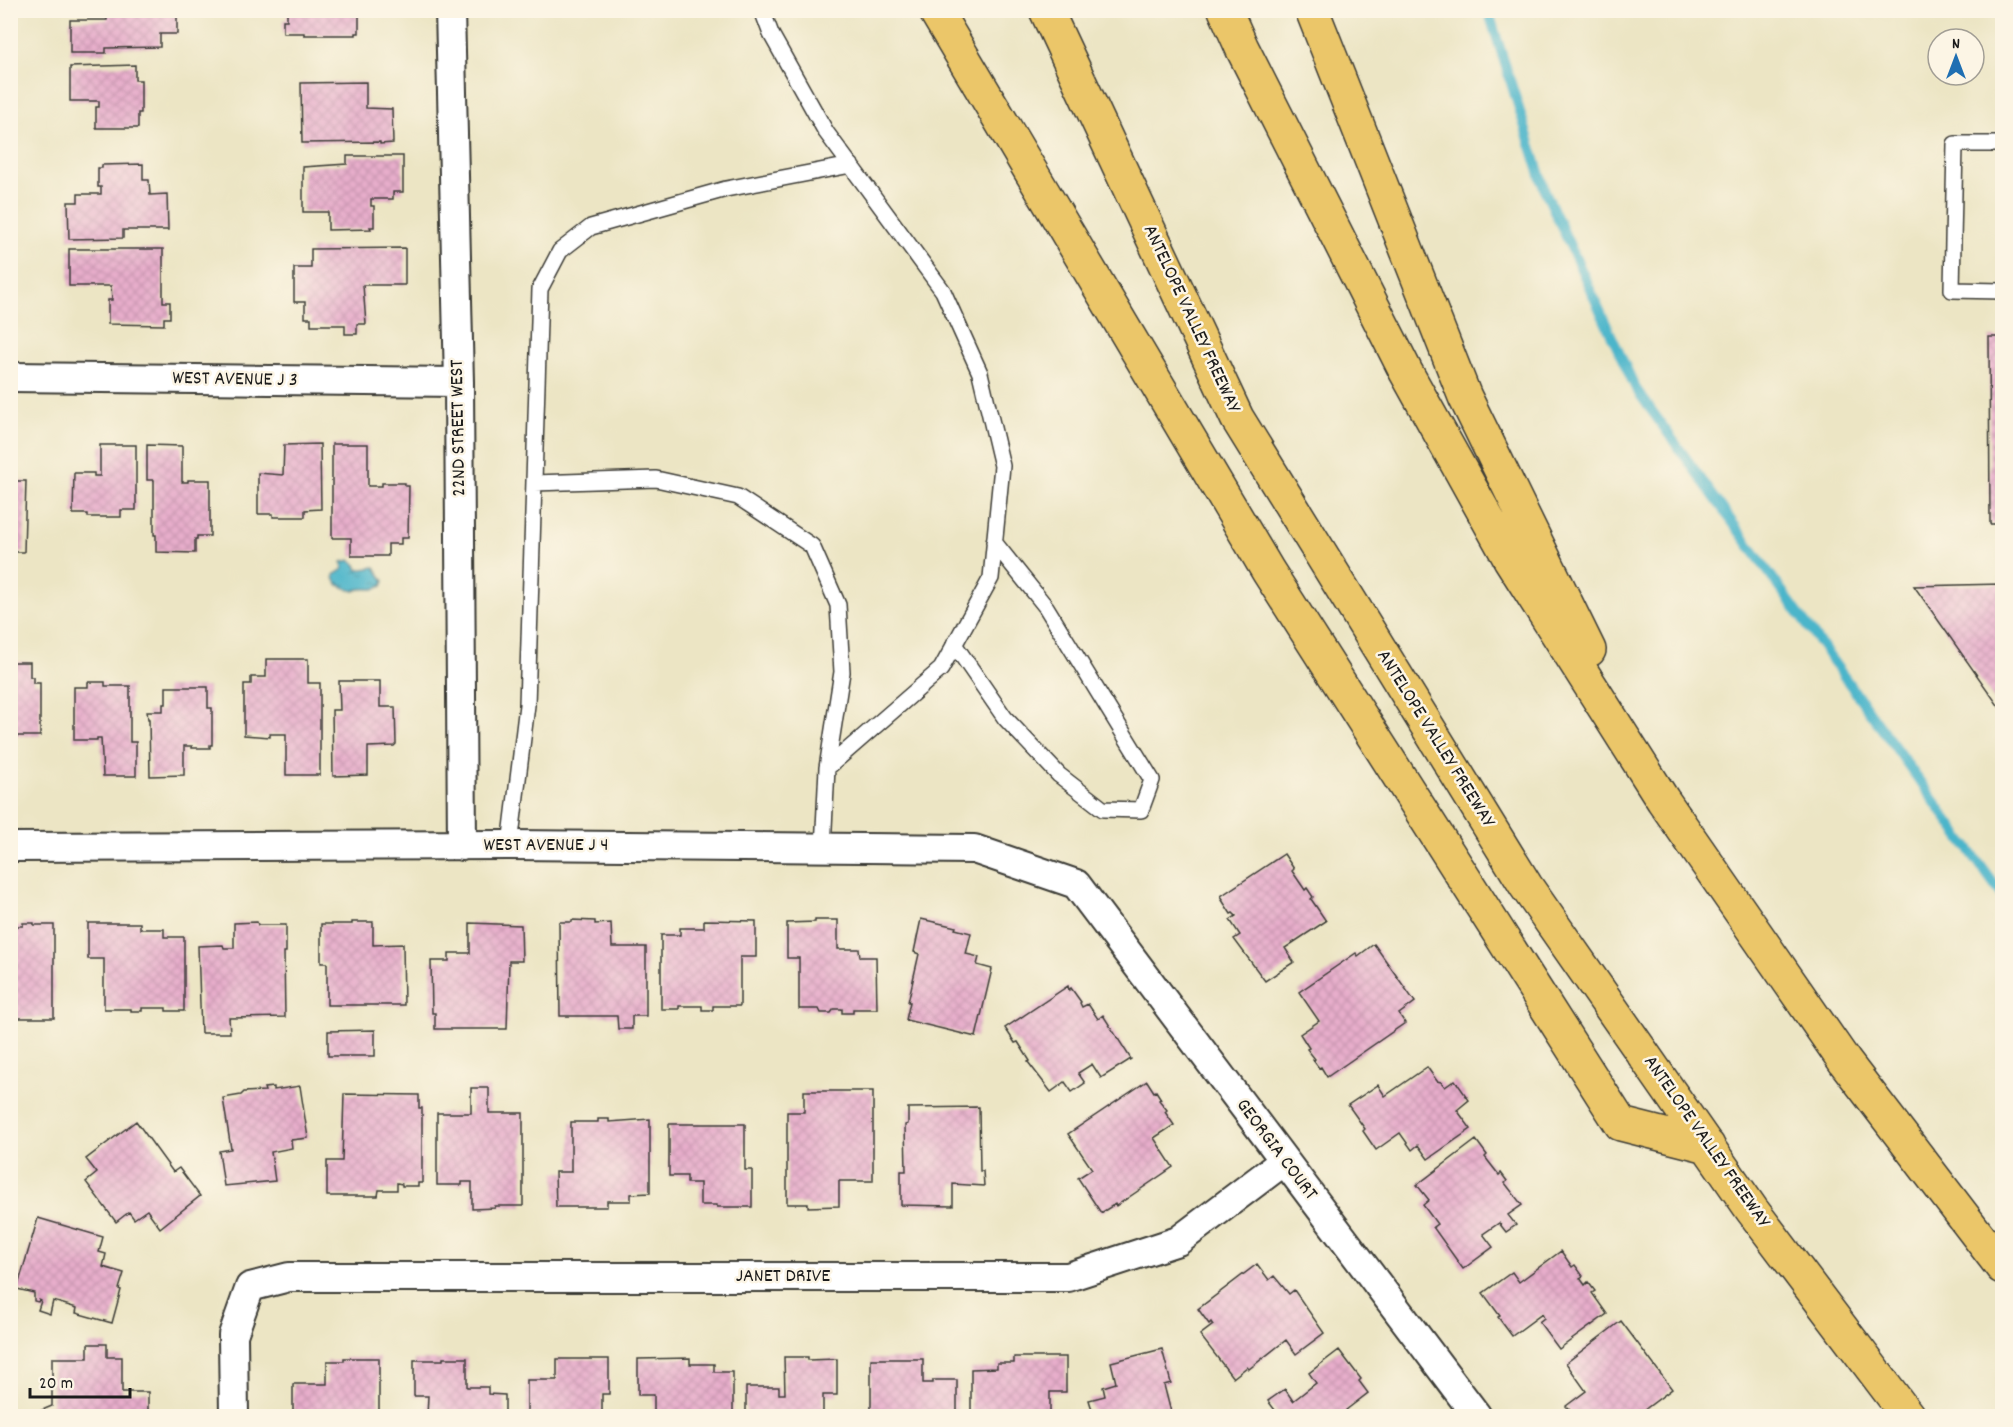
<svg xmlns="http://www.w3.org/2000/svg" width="2013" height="1427" viewBox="0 0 2013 1427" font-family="Dekko,sans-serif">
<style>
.water{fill:url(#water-ripples);stroke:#346873;stroke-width:1.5}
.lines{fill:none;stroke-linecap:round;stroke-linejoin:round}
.stream{stroke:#4cb5ca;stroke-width:10}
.building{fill:url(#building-cross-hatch)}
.service-casing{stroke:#3b3a35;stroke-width:18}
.minor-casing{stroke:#3b3a35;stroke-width:32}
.motorway-casing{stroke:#3b3a35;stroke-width:36}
.service{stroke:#fff;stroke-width:15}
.minor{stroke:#fff;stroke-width:28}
.motorway{stroke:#ebc669;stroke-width:33}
.labels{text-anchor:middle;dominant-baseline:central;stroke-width:5;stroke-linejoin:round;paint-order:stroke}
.street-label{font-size:20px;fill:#1c1c1c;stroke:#fcf5e5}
</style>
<defs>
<pattern id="water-ripples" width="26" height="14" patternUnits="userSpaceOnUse" patternTransform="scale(1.5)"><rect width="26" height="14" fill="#4cb5ca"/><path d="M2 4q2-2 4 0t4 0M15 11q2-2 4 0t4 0" fill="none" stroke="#3e92a3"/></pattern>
<pattern id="building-cross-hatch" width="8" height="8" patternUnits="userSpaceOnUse" patternTransform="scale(1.5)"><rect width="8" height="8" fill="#e7adcb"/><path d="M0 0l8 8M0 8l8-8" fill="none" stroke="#c694ae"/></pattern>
</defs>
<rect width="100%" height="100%" fill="#fcf5e5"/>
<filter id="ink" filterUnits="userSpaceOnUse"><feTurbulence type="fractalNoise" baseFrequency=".0167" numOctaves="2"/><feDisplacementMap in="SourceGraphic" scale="12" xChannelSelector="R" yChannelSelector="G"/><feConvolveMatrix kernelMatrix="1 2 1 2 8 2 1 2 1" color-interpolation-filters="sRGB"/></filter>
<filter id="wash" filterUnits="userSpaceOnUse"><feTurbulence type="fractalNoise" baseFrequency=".008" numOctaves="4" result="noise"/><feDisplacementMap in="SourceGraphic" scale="24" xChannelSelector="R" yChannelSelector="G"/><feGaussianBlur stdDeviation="1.35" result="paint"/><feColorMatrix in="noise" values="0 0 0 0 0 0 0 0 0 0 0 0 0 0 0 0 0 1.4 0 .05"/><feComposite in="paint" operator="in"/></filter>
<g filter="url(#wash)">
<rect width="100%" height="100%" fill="#ece5c4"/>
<path class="water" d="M350,560L356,565L358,570L375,567L384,581L382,586C370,593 364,585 354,591C345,588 334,586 334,575L343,569L342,562Z"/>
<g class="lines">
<path class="stream" d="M1488,10L1545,191L1636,389L2002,895"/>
</g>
<g id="blocks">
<path class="building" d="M104,10H177V34H160V47L106,48V53H70V20H107V14H104Z
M287,10H356V13H359V33H356V35H304V33H283V20H287Z
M135,65V80H141V113H138V128H96V107H99V101H70V67Z
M366,82V108L392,109L393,143L380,144V142L302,143L301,83Z
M347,156H403V192H393V199H371V206H374V227H370L371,229L328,230V212H303V167L347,164Z
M143,164V180H149L150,195L167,194L168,230H123V238L69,239L68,202H78V194H101V187H98V168H102V165Z
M405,248V285H363L366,324H357V334H345V325H311V318H305V302H294V268H311V249Z
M69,249H163V302H170V318H164V325L108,324V300H112L111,286H69Z
M1989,337H2002V524H1990Z
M320,444L321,509L305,510V517H273V514H258V473L283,475L284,445Z
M332,444H368V486H382V483H405V486H409L408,538H401V544H388V556H351V538H332Z
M100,445H136V510H121V517H88V514H73L74,473H94V476H100Z
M147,445L182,446V482H188V480H210V536H197V539H195V553L156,552V535H154V480H147Z
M10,481H26L24,552H11Z
M2002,584V711L1914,586Z
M266,659H308V683H320V775H286V734H270V737L244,735V684H251V677H266Z
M10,662H30V677H33V683H40V736H10Z
M339,681H380V707H395L396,744L394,746L368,747V775L333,776L332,710H340Z
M88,682H105V686H130V742H136V776H103L101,738H97V740H74V687H88Z
M166,687H208V708H212V745H210V748H192V746H184V775L150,776L149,719H148L147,711H163V704H166Z
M1284,854L1294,869L1292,871L1305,890L1307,888L1313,897L1311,899L1326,921L1285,948L1294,962L1265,981L1234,939L1240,935L1230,920L1236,916L1233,913L1231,914L1222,900L1223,899L1221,896Z
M921,919L956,927L955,929L971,933L966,954L979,957L977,965L992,969L976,1037L906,1020L910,1002H908L919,954L914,952Z
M572,920L595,921V924L611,923L612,947H646V1016H632V1029H618L617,1016H560L559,922H572Z
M704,920L756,921V957H740V1006H713V1010H702V1006H679V1009H661V935H680V928H704Z
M815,920H838V949H859L860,957H876L877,1009H853V1013H842V1009H834L831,1013H821L819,1009H799V958H787V923L815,922Z
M257,922L258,925H286V952H284L285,1017L229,1018L230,1033H201L198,946L223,945L224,948H234V923Z
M352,922H373V945L403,944L404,1005H327V963H321V924H352Z
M10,923H14V926H23V923H34V925H54V1018H10Z
M88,923H140V929H164V937H184V1011H166V1008H142V1011H131V1009H104V959H88Z
M470,923L521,925L522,961H509L507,1029H435V1013H432L431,961H449V953H470Z
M1374,944L1415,1002L1399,1014L1405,1023L1327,1077L1321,1067L1319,1068L1313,1060L1315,1059L1307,1049L1309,1048L1300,1034L1319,1021L1299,992L1356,953L1358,956Z
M1068,986L1069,990L1071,988L1081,1002L1080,1003L1082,1007L1088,1004L1098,1019L1103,1015L1131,1059L1101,1078L1092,1064L1078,1073L1085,1083L1072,1092L1065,1082L1051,1092L1028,1062L1030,1061L1018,1042L1015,1043L1005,1028Z
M375,1030V1056H328V1031Z
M1427,1067L1437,1081L1441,1082L1445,1087L1455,1080L1469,1100L1457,1110L1471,1129L1428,1159L1418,1145L1412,1150L1400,1133L1376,1150L1363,1131L1365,1129L1348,1105L1378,1085L1385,1096Z
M1147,1081L1154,1092L1156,1091L1161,1099L1159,1100L1167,1110L1165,1112L1174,1125L1154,1138L1173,1167L1116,1206L1115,1204L1101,1213L1078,1178L1092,1169L1068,1134Z
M300,1086L308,1138L291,1140L292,1148L271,1152L275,1181L224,1186L219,1151L231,1149L223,1098L241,1095L244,1092L265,1091L264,1088L274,1087V1090Z
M471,1088H489V1113H523V1206H495V1208L472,1209V1182H462V1185H437V1113H471Z
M804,1091H873V1181H839V1206L808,1207V1204H787V1112H804Z
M344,1094L419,1095V1108H422V1183H418V1186H402V1184L397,1183V1190H379L378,1196H327V1161H342Z
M979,1107L980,1171H983L984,1186L953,1184V1206L901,1205V1171H906L905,1125L908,1124V1108Z
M598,1119H609V1122L650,1119V1193L631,1194V1201H607V1207H556L555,1172H571V1122H598Z
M136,1121L173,1172L179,1168L200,1196L160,1228L147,1210L134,1219L129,1212L116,1222L86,1182L97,1173L86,1159Z
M669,1124H745V1170H752V1207H717V1205H700V1183H687V1176H669Z
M1476,1140L1487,1155L1485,1157L1499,1175L1501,1173L1507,1181L1505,1183L1522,1205L1508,1215L1516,1225L1506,1232L1499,1223L1483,1234L1493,1247L1463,1269L1433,1227L1437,1224L1423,1205L1429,1200L1417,1185Z
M38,1218L103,1237L99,1252L106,1254L103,1267L124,1273L119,1289L121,1290L112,1323L76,1313L77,1308L53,1301L50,1314L38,1310L41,1301L39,1300L38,1302L34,1301V1293L17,1289Z
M1561,1251L1572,1267L1575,1265L1583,1276L1580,1278L1585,1285L1588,1282L1595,1291L1592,1293L1607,1314L1559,1349L1539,1322L1544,1318L1542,1314L1512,1336L1498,1317L1500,1316L1483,1293L1512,1272L1519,1282Z
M1257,1264L1269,1280L1274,1276L1289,1294L1294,1290L1324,1333L1296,1354L1286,1340L1249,1369L1247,1367L1233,1378L1200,1335L1213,1325L1211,1322L1209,1324L1198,1309Z
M1621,1321L1672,1389L1636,1416H1575L1566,1406L1586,1391L1566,1363Z
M88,1344H107V1357H122V1392H148V1412H145V1416H35V1413L52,1406V1358H88Z
M1162,1349L1171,1383L1164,1385L1172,1416H1094L1089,1400L1105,1396L1103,1387L1116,1383L1111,1362Z
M1339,1350L1361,1379L1359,1381L1368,1393L1346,1410L1351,1416H1277L1276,1415L1278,1414L1268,1401L1285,1389L1293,1401L1316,1383L1309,1373Z
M784,1357H808V1360L837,1359V1395H823V1416H746V1387H779V1394H785Z
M1014,1357H1066V1392H1050V1416H971V1369L997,1368V1363H1014Z
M344,1358H379V1416H293V1384H327V1361H344Z
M443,1358H467V1387H488V1394L505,1395V1416H427L428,1396H414V1360H443Z
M690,1358V1364H714V1372H733V1416H654V1395H638V1359Z
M557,1359H609V1394H602V1416H527V1380H557Z
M871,1359H923V1383H933V1380H957V1416H871Z"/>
</g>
</g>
<g filter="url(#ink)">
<use href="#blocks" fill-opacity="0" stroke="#3b3a35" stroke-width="1.5"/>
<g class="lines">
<g class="service-casing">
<path id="service" d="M762,10L771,34L826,132L943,291L980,373L1002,466L991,578L941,669L827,768L823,848
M2002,144H1955L1952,290L2002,291
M534,483L656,479L738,497L812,546L838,605L842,672L827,768
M954,644L1005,718L1059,775L1103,809L1141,810L1152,780L1046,607L994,542
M510,845L527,705L540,289L560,251L591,227L726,189L851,165"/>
</g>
<g class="minor-casing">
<path id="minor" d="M450,10L459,382L462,846
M10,377L459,382
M10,847L510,845L974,849L1076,884L1477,1416
M234,1416L233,1335L250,1287L289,1277H1068L1178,1241L1284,1161"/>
</g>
<g class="motorway-casing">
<path id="motorway" d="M935,10L1268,571L1621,1124L1708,1146
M1046,10L1237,418L1526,886L1752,1210L1908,1416
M1225,10L1242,48L1406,372L1510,559L1663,800L1845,1062L2002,1267
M1312,10L1465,397L1589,650"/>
</g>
<use href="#service" class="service"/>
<use href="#minor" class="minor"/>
<use href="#motorway" class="motorway"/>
</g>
</g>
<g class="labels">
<g class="street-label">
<text transform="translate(1191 319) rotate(65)">ANTELOPE VALLEY FREEWAY</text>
<text transform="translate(235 380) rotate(1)">WEST AVENUE J 3</text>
<text transform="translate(459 428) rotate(-91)">22ND STREET WEST</text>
<text transform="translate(1435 739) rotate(58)">ANTELOPE VALLEY FREEWAY</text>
<text x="546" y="846">WEST AVENUE J 4</text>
<text transform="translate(1706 1142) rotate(55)">ANTELOPE VALLEY FREEWAY</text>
<text transform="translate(1276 1150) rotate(53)">GEORGIA COURT</text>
<text x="783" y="1277">JANET DRIVE</text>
</g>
</g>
<rect width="2013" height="1427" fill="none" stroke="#fcf5e5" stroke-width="36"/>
<g transform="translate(1956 57)"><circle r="28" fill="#fcf5e5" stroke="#a29e95" stroke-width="1.5"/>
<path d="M0-4.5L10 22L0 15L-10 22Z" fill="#1f6fb2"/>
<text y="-9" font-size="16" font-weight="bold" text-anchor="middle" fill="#1c1c1c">N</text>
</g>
<path d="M30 1388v9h100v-9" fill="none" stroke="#1c1c1c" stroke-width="3"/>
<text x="39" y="1388" font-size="18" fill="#1c1c1c" stroke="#fcf5e5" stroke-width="4.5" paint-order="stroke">20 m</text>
</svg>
